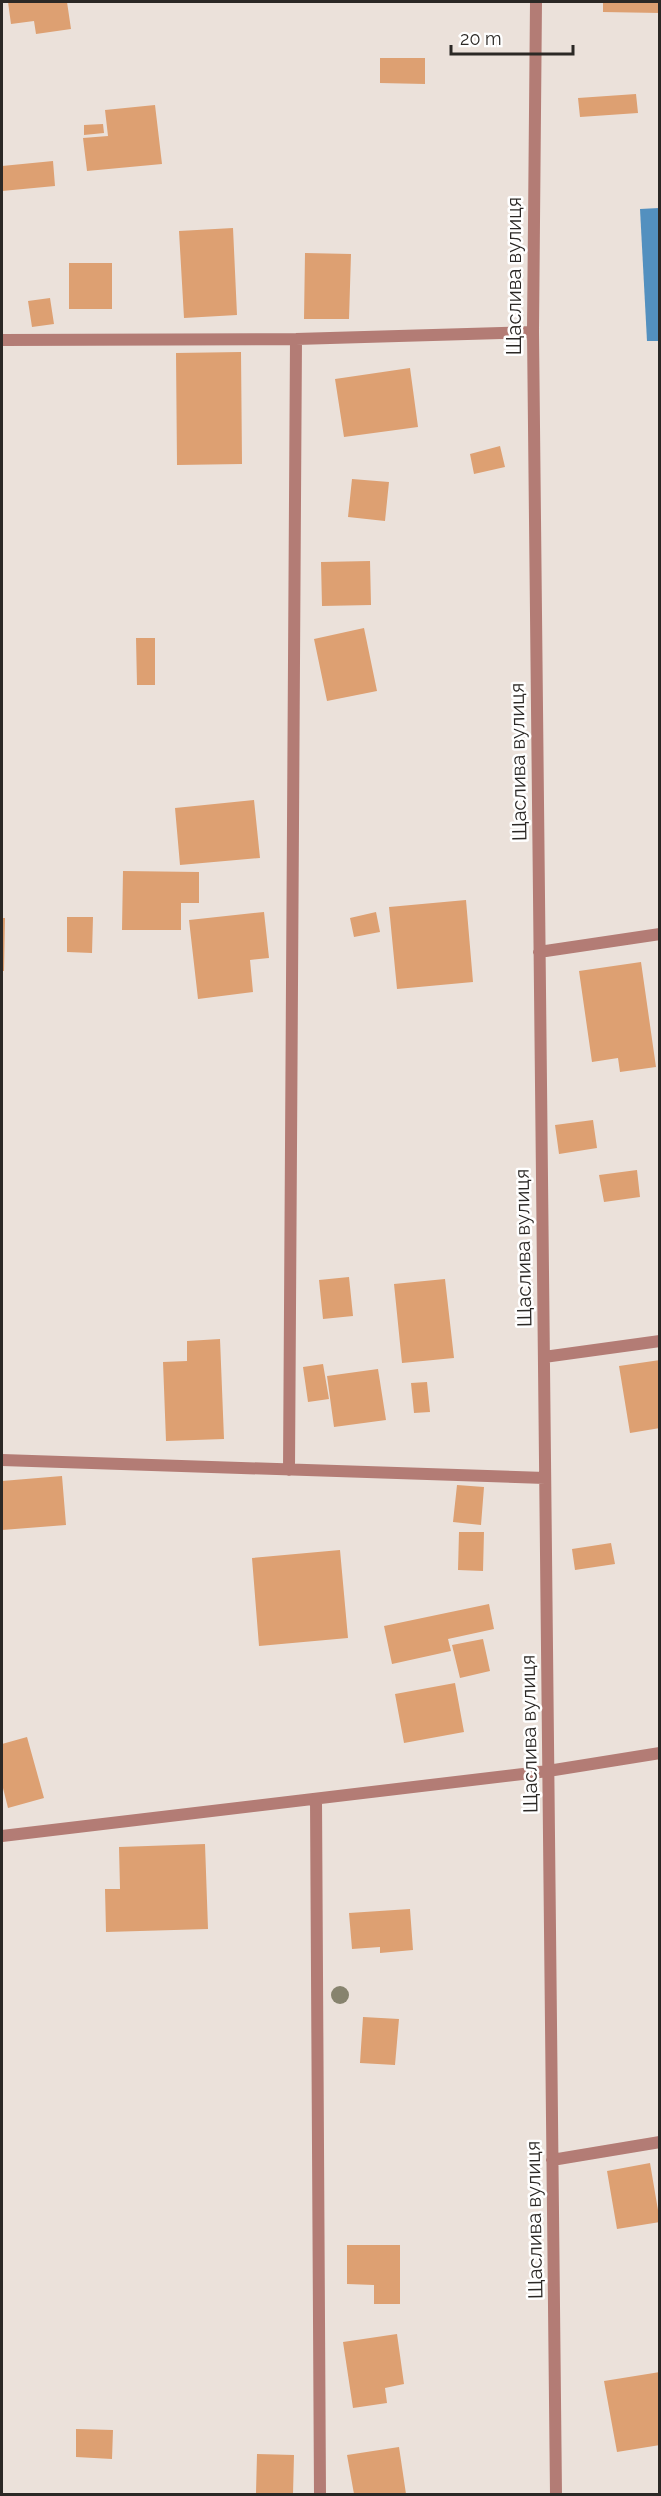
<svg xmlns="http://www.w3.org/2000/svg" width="661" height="2496" viewBox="0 0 661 2496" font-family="Raleway,sans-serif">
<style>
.water{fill:#5390bf}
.building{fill:#dda072}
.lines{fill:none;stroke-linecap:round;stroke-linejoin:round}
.street{stroke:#b37c75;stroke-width:12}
.tree{fill:#87836e}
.labels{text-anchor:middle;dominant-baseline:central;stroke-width:5;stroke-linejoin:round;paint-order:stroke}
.street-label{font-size:20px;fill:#2b2825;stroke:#fff}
</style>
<rect width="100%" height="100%" fill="#ebe1da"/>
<path class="water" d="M659,208V341H647L640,209Z"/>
<path class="building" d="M8,2H67L71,29L36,34L34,21L11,24Z
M603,2H660V13L603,12Z
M380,58H425V84L380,83Z
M636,94L638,113L580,117L578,98Z
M155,105L162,164L87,171L83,138L108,136L105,110Z
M103,124L104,133L84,135V125Z
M53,161L55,186L2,191V166Z
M233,228L237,315L184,318L179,231Z
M305,253L351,254L349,319H304Z
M69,263H112V309H69Z
M50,298L54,324L32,327L28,301Z
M241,352L242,464L177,465L176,353Z
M410,368L418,427L344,437L335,379Z
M500,446L505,467L474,474L470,454Z
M352,479L389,482L385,521L348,517Z
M370,561L371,605L322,606L321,562Z
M364,628L377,691L327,701L314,639Z
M136,638H155V685H137Z
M254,800L260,858L180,865L175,808Z
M123,871L199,872V903H181V930H122Z
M466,900L473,982L397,989L389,907Z
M264,912L269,958L250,960L253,992L198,999L189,920Z
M376,912L380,932L354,937L350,918Z
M67,917H93L92,953L67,952Z
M2,918H5L4,971H2Z
M641,962L656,1067L620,1072L618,1058L592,1062L579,971Z
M593,1120L597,1148L559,1154L555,1125Z
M637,1170L640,1197L604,1202L599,1175Z
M349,1277L353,1316L323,1319L319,1280Z
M445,1279L454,1358L402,1363L394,1284Z
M220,1339L224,1439L166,1441L163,1362L187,1361V1341Z
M660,1360V1428L630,1433L619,1366Z
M323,1364L329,1399L308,1402L303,1367Z
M378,1369L386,1420L334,1427L327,1376Z
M427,1382L430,1412L414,1413L411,1383Z
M62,1476L66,1525L2,1530V1481Z
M457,1485L484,1487L481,1525L453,1522Z
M459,1532H484L483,1571L458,1570Z
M611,1543L615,1564L575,1570L572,1549Z
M340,1550L348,1638L259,1646L252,1558Z
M489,1604L494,1629L448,1639L451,1651L392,1664L384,1626Z
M483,1639L490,1671L460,1678L452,1645Z
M455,1683L464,1732L404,1743L395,1694Z
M27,1737L44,1798L8,1808L2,1784V1744Z
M205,1844L208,1929L106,1932L105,1889H120L119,1847Z
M410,1909L413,1950L380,1953V1947L352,1949L349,1913Z
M363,2017L399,2019L395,2065L360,2063Z
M650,2163L660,2222L617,2229L607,2171Z
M347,2245H400V2304H374V2285L347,2284Z
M397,2334L404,2384L385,2388L387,2403L353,2408L343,2342Z
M660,2372V2445L617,2452L604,2381Z
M76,2429L113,2430L112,2459L76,2457Z
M399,2447L406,2494H354L347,2455Z
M257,2454L294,2455L293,2494L256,2493Z"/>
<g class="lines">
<path class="street" d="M536,2L533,332L556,2494
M2,340L296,339L533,332
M539,952L660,934
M544,1357L660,1341
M2,1460L545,1478
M289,1470L296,339
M316,1799L320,2494
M2,1836L548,1771L660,1753
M552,2160L660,2142"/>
</g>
<circle class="tree" cx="340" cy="1995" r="9"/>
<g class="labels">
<g class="street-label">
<text transform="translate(514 276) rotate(-90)">Щаслива вулиця</text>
<text transform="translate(518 762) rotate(-91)">Щаслива вулиця</text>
<text transform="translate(523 1248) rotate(-91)">Щаслива вулиця</text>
<text transform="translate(529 1734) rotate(-91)">Щаслива вулиця</text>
<text transform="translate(534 2220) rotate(-91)">Щаслива вулиця</text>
</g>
</g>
<rect width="661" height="2496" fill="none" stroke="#2b2825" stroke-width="6"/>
<path d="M451 45v9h122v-9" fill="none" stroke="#2b2825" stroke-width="3"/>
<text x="460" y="45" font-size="18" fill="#2b2825" stroke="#ffffff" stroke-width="4.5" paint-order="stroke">20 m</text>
</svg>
